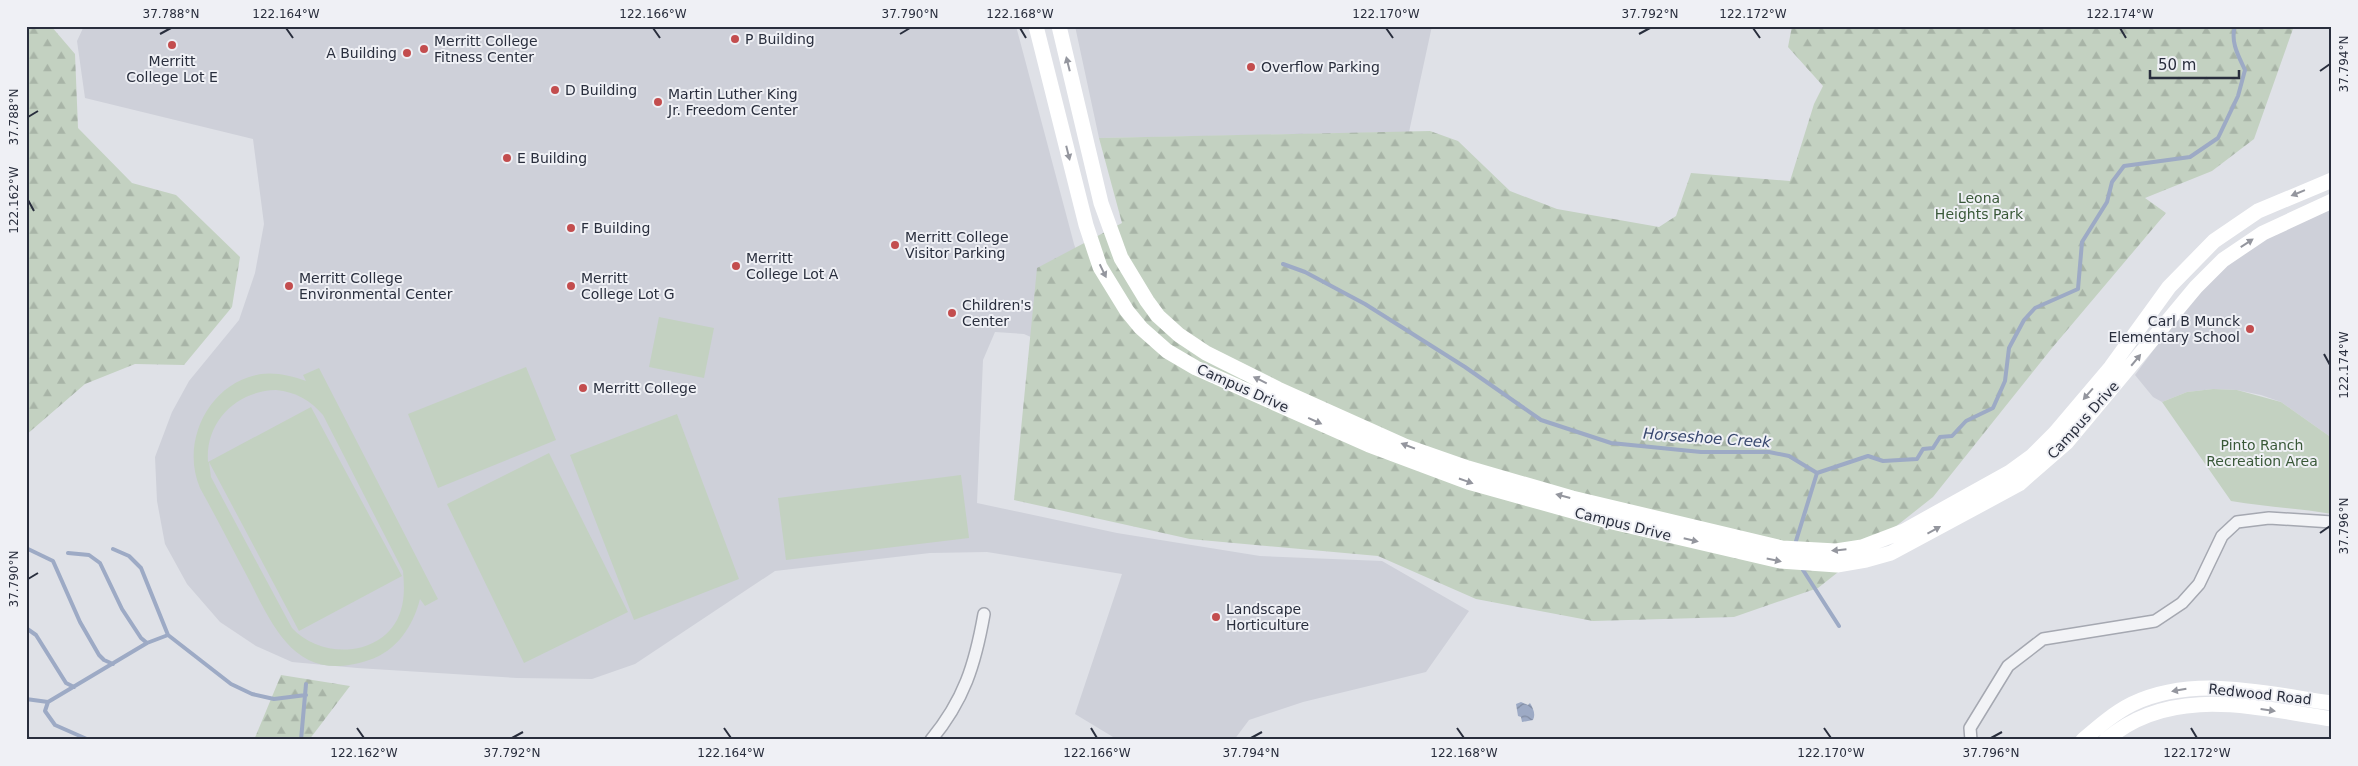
<svg xmlns="http://www.w3.org/2000/svg" width="2358" height="766" viewBox="0 0 2358 766" font-family="'DejaVu Sans',sans-serif">
<style>
.built{fill:#ced0d9}
.green{fill:#c3d1c1;fill-rule:evenodd}
.forest{fill:url(#forest-firs)}
.water{fill:url(#water-waves)}
.lines{fill:none;stroke-linecap:round;stroke-linejoin:round}
.stream{stroke:#9daac5;stroke-width:4}
.street-casing{stroke:#a5a8b1;stroke-width:14}
.street{stroke:#f2f3f6;stroke-width:11}
.secondary{stroke:#fff;stroke-width:15}
.oneway{fill:#94969e}
.ticks{fill:none;stroke:#292e3d;stroke-width:2}
.poi-dot{fill:#c34d4e;stroke:#eff0f5;stroke-width:2}
.labels{text-anchor:middle;dominant-baseline:central;stroke-width:4;stroke-linejoin:round;paint-order:stroke}
.poi-label{font-size:14px;fill:#292e3d;stroke:#eff0f5;text-anchor:start}
.park-label{font-size:14px;fill:#395838;stroke:#eff0f5}
.street-label{font-size:14px;fill:#292e3d;stroke:#eff0f5}
.water-label{font-size:15px;font-style:italic;fill:#37476e;stroke:#eff0f5}
.neatline{fill:none;stroke:#292e3d;stroke-width:2}
.ticks-label{font-size:12px;text-anchor:middle;fill:#292e3d}
</style>
<defs>
<pattern id="forest-firs" width="22" height="20" patternUnits="userSpaceOnUse" patternTransform="scale(1.25)"><rect width="22" height="20" fill="#c3d1c1"/><path d="M5 1l3.5 6h-7zM16 11l3.5 6h-7z" fill="#a8b4a7"/></pattern>
<pattern id="water-waves" width="16" height="10" patternUnits="userSpaceOnUse" patternTransform="scale(1.25)"><rect width="16" height="10" fill="#9daac5"/><path d="M0 5q4-4 8 0t8 0" fill="none" stroke="#808ba1"/></pattern>
</defs>
<rect width="100%" height="100%" fill="#dfe1e7"/>
<path class="built" d="M84,26H1016L1074,244L1092,296L1210,417L1024,334L995,332L983,360L977,503L1117,533L1260,556L1382,561L1469,611L1426,672L1303,702L1249,720L1234,740H1118L1075,714L1122,574L987,552L930,553L775,571L635,664L592,679L517,678L357,668L292,662L256,646L220,622L187,584L165,544L157,501L155,457L172,412L189,381L239,320L255,273L264,224L253,139L85,98L77,41Z
M1075,26H1432L1409,132L1099,138Z
M2332,204V438L2281,402L2261,395L2237,390L2213,389L2187,392L2162,402L2153,397L2135,375L2189,302L2236,254Z"/>
<path class="green" d="M659,317L714,328L704,378L649,367Z
M526,367L556,440L438,488L408,414Z
M319,368L438,599L425,606L420,599C413,626 397,651 369,660C296,685 274,628 247,576C231,546 216,517 200,488C180,442 209,382 261,374C276,372 292,376 306,381L303,375ZM276,390C296,392 310,400 323,415L403,571C404,583 405,597 401,610C387,657 322,661 292,628L211,477L209,462L299,631L402,576L311,407L208,462C205,421 237,391 276,390Z
M2213,389L2237,390L2281,402L2332,438V514C2298,508 2265,507 2231,501L2162,402L2187,392Z
M677,414L739,579L634,620L570,455Z
M549,453L628,612L524,663L447,504Z
M961,475L969,538L786,560L778,498Z"/>
<path class="forest" d="M26,26H51L75,54L78,128L132,183L176,195L240,257L232,307L184,365L135,364L85,384L26,435Z
M1792,26H2294L2254,139L2212,171L2145,198L2166,213L2052,348L1933,497L1818,588L1734,617L1593,621L1476,599L1378,556L1190,539L1014,500L1037,268L1122,223L1099,138L1430,131L1458,141L1510,191L1557,209L1659,227L1676,216L1691,173L1790,181L1814,104L1823,86L1788,47Z
M281,675L350,686L309,740H254Z"/>
<path class="water" d="M1521,702L1528,705L1530,703C1533,708 1536,714 1533,720L1522,722L1521,717L1518,716L1516,704Z"/>
<g class="lines">
<path class="stream" d="M1283,264L1305,272L1365,304L1465,367L1541,420L1611,443L1701,452H1769L1789,456L1817,473L1868,456L1883,461L1917,459L1923,449L1933,448L1940,437L1952,436L1966,421L1993,408L2005,381L2009,348L2024,320L2035,308L2078,289L2082,242L2107,202L2112,182L2124,166L2190,157L2218,138L2238,96L2245,70C2239,57 2230,42 2235,26
M1796,541L1817,473
M26,548L53,561L80,622L99,655L104,660L113,664
M113,549L129,556L141,568L168,635
M68,553L89,555L100,563L122,609L141,638L147,643
M1803,570L1839,626
M26,628L36,635L66,683L74,687
M26,699L48,702L147,643L168,635L231,684L252,694L274,699L306,695
M48,702L45,711L55,725L89,740
M26,737L31,740
M301,740L306,684"/>
<g class="street-casing">
<path id="street" d="M931,740C964,700 975,665 984,614
M1971,740L1970,728L2008,666L2043,639L2155,621L2182,603L2199,584L2222,536L2237,522L2269,518L2332,522"/>
</g>
<use href="#street" class="street"/>
<path class="secondary" d="M1036,26L1086,225L1100,267L1127,311L1141,328L1167,351L1196,368L1369,445L1468,482L1608,521L1780,561L1837,565L1866,560L1891,553L2019,484L2067,442L2196,287L2223,260L2263,233L2332,201
M1059,26L1101,203L1121,258L1147,301L1158,316L1179,335L1206,353L1278,389L1405,446L1468,468L1572,498L1782,548L1836,551L1862,547L1904,531L2010,472L2032,456L2055,433L2111,367L2169,287L2214,241L2258,211L2332,180
M2083,740C2098,727 2114,713 2132,704C2195,674 2267,694 2332,703
M2106,740C2171,684 2256,708 2332,719"/>
</g>
<defs><path id="oneway-solid" d="M-6-.8H1V-3.2L6.5 0L1 3.2V.8H-6Z" transform="scale(1.25)"/></defs>
<g class="oneway">
<use href="#oneway-solid" transform="translate(1068 64) rotate(-104)"/>
<use href="#oneway-solid" transform="translate(1068 153) rotate(76)"/>
<use href="#oneway-solid" transform="translate(2298 193) rotate(158)"/>
<use href="#oneway-solid" transform="translate(2247 243) rotate(-33)"/>
<use href="#oneway-solid" transform="translate(1103 271) rotate(64)"/>
<use href="#oneway-solid" transform="translate(2136 360) rotate(-50)"/>
<use href="#oneway-solid" transform="translate(1260 380) rotate(-154)"/>
<use href="#oneway-solid" transform="translate(2088 394) rotate(131)"/>
<use href="#oneway-solid" transform="translate(1315 421) rotate(24)"/>
<use href="#oneway-solid" transform="translate(1408 446) rotate(-159)"/>
<use href="#oneway-solid" transform="translate(1466 481) rotate(19)"/>
<use href="#oneway-solid" transform="translate(1563 496) rotate(-165)"/>
<use href="#oneway-solid" transform="translate(1934 530) rotate(-29)"/>
<use href="#oneway-solid" transform="translate(1691 540) rotate(13)"/>
<use href="#oneway-solid" transform="translate(1839 550) rotate(174)"/>
<use href="#oneway-solid" transform="translate(1774 560) rotate(12)"/>
<use href="#oneway-solid" transform="translate(2179 690) rotate(170)"/>
<use href="#oneway-solid" transform="translate(2268 710) rotate(8)"/>
</g>
<path class="ticks" d="M286,28L293,38M653,28L660,38M1020,28L1026,38M1386,28L1393,38M1753,28L1760,38M2120,28L2126,38M160,34L171,28M900,34L910,28M1639,34L1650,28M2320,71L2330,64M28,117L38,111M28,200L34,211M2324,354L2330,365M2320,533L2330,526M28,579L38,573M357,728L364,738M724,728L731,738M1091,728L1097,738M1457,728L1464,738M1824,728L1831,738M2191,728L2197,738M512,738L523,732M1251,738L1262,732M1991,738L2002,732"/>
<g class="poi-dot">
<circle cx="735" cy="39" r="5"/>
<circle cx="172" cy="45" r="5"/>
<circle cx="424" cy="49" r="5"/>
<circle cx="407" cy="53" r="5"/>
<circle cx="1251" cy="67" r="5"/>
<circle cx="555" cy="90" r="5"/>
<circle cx="658" cy="102" r="5"/>
<circle cx="507" cy="158" r="5"/>
<circle cx="571" cy="228" r="5"/>
<circle cx="895" cy="245" r="5"/>
<circle cx="736" cy="266" r="5"/>
<circle cx="289" cy="286" r="5"/>
<circle cx="571" cy="286" r="5"/>
<circle cx="952" cy="313" r="5"/>
<circle cx="2250" cy="329" r="5"/>
<circle cx="583" cy="388" r="5"/>
<circle cx="1216" cy="617" r="5"/>
</g>
<g class="labels">
<g class="poi-label">
<text x="745" y="39">P Building</text>
<text x="434" y="41">Merritt College<tspan x="434" dy="16">Fitness Center</tspan></text>
<text x="397" y="53" text-anchor="end">A Building</text>
<text x="172" y="61" text-anchor="middle">Merritt<tspan x="172" dy="16">College Lot E</tspan></text>
<text x="1261" y="67">Overflow Parking</text>
<text x="565" y="90">D Building</text>
<text x="668" y="94">Martin Luther King<tspan x="668" dy="16">Jr. Freedom Center</tspan></text>
<text x="517" y="158">E Building</text>
<text x="581" y="228">F Building</text>
<text x="905" y="237">Merritt College<tspan x="905" dy="16">Visitor Parking</tspan></text>
<text x="746" y="258">Merritt<tspan x="746" dy="16">College Lot A</tspan></text>
<text x="299" y="278">Merritt College<tspan x="299" dy="16">Environmental Center</tspan></text>
<text x="581" y="278">Merritt<tspan x="581" dy="16">College Lot G</tspan></text>
<text x="962" y="305">Children's<tspan x="962" dy="16">Center</tspan></text>
<text x="2240" y="321" text-anchor="end">Carl B Munck<tspan x="2240" dy="16">Elementary School</tspan></text>
<text x="593" y="388">Merritt College</text>
<text x="1226" y="609">Landscape<tspan x="1226" dy="16">Horticulture</tspan></text>
</g>
<g class="park-label">
<text x="1979" y="198">Leona<tspan x="1979" dy="16">Heights Park</tspan></text>
<text x="2262" y="445">Pinto Ranch<tspan x="2262" dy="16">Recreation Area</tspan></text>
</g>
<g class="street-label">
<text transform="translate(1243 388) rotate(24)">Campus Drive</text>
<text transform="translate(2083 420) rotate(-48)">Campus Drive</text>
<text transform="translate(1623 524) rotate(14)">Campus Drive</text>
<text transform="translate(2260 694) rotate(6)">Redwood Road</text>
</g>
<g class="water-label">
<text transform="translate(1707 438) rotate(4)">Horseshoe Creek</text>
</g>
</g>
<rect width="2358" height="766" fill="none" stroke="#eff0f5" stroke-width="55"/>
<path d="M2150 70v8h89v-8" fill="none" stroke="#292e3d" stroke-width="2.5"/>
<text x="2158" y="70" font-size="15" fill="#292e3d" stroke="#eff0f5" stroke-width="4" paint-order="stroke">50 m</text>
<rect x="28" y="28" width="2302" height="710" class="neatline"/>
<g class="ticks-label">
<text x="171" y="18">37.788°N</text>
<text x="286" y="18">122.164°W</text>
<text x="653" y="18">122.166°W</text>
<text x="910" y="18">37.790°N</text>
<text x="1020" y="18">122.168°W</text>
<text x="1386" y="18">122.170°W</text>
<text x="1650" y="18">37.792°N</text>
<text x="1753" y="18">122.172°W</text>
<text x="2120" y="18">122.174°W</text>
<text transform="translate(2344 64) rotate(-90)" y="4">37.794°N</text>
<text transform="translate(14 117) rotate(-90)" y="4">37.788°N</text>
<text transform="translate(14 200) rotate(-90)" y="4">122.162°W</text>
<text transform="translate(2344 365) rotate(-90)" y="4">122.174°W</text>
<text transform="translate(2344 526) rotate(-90)" y="4">37.796°N</text>
<text transform="translate(14 579) rotate(-90)" y="4">37.790°N</text>
<text x="364" y="757">122.162°W</text>
<text x="512" y="757">37.792°N</text>
<text x="731" y="757">122.164°W</text>
<text x="1097" y="757">122.166°W</text>
<text x="1251" y="757">37.794°N</text>
<text x="1464" y="757">122.168°W</text>
<text x="1831" y="757">122.170°W</text>
<text x="1991" y="757">37.796°N</text>
<text x="2197" y="757">122.172°W</text>
</g>
</svg>
